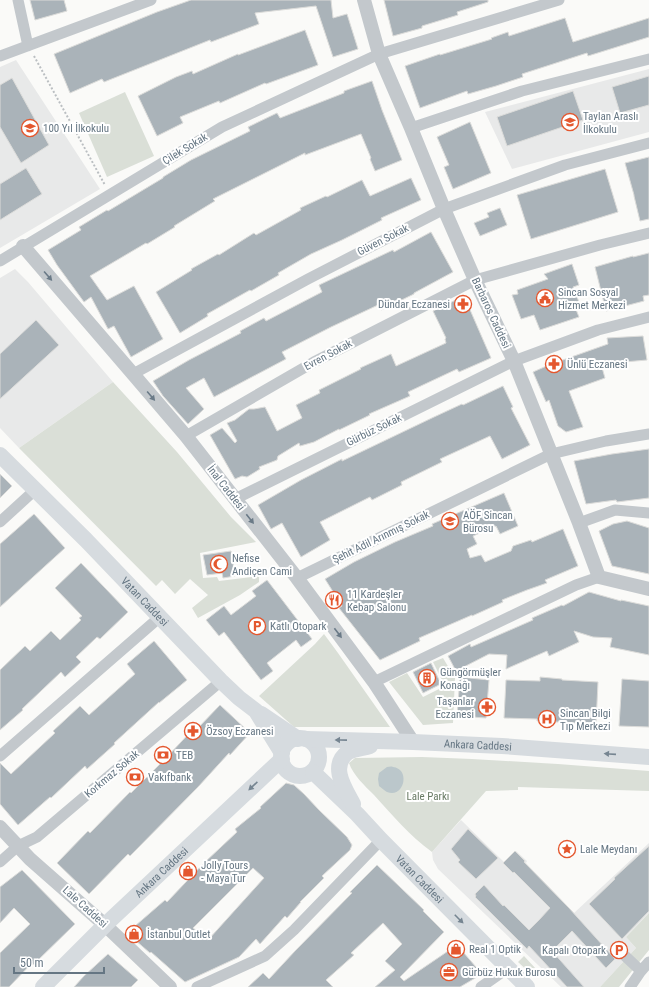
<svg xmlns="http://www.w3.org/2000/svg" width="649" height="987" viewBox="0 0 649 987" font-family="'Roboto Condensed',sans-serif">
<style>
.built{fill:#e8e9e9}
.green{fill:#dadfd7}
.water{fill:#bbc7cb}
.building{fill:#aab3b9;stroke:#dcdcda;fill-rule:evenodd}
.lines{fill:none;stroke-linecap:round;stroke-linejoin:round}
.path{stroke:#bbbfc2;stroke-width:2;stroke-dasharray:2 2;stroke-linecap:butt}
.minor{stroke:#c3c8cc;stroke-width:11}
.tertiary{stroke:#c3c8cc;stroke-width:14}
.secondary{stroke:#d6dbdf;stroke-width:16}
.oneway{fill:#6a7a87}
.oneway2{fill:#768591}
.labels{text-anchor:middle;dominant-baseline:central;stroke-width:4;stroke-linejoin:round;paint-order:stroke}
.poi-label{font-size:11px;fill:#657683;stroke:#fff;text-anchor:start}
.street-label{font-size:11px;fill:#657683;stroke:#fff}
.park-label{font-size:11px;fill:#687a64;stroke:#fff}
</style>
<rect width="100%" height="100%" fill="#fafaf8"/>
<path class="built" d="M16,60L100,189L0,248V67Z
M649,69V132L512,169L485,112Z
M15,269L28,282L113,382L19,448L0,428V278Z
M461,820L504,862L516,851L527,861L526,863L574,913L649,843V913L626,937L636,948L600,987H561L438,869L433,860L432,852Z"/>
<path class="green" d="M125,92L154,156L107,177L79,113Z
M113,382L177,452L231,517L256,542L200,553L203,578L217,577L219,581L259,576V582L240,595L198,618L192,608L208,595L190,579L175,594L162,580L156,586L19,448Z
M324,634L338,653L390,727H294L259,696L315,644Z
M443,658L455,678L453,723L423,725L389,682L407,673L423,697L445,686L433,662Z
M422,757L472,759L558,764L649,771V791L518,787V790L486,791L432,852C410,836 392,815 374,795C365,786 353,775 349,763L355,758Z
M649,913V950L619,987H600L636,948L626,937Z
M524,956L537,970L532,975L518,962Z"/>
<path class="water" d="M387,767C389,767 391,766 393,767C411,769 404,799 387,792C385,791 382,788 379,786L378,779L379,773Z"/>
<path class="building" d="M30,0H64L67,11L35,20Z
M191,0H331L333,18L347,14L358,49L333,57L316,6L255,13L259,24L211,42L210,40L104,82L102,79L70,93L54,54L157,12Z
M384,0H488V2L457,12L458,15L422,26V28L393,36Z
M565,18L573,42L649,18V37L588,56L587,53L522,74L523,77L496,86L468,94L467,91L420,108L405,66L440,54V55L492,39L491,38L508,32L509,36Z
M305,30L318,65L266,84L265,83L220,103L219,101L180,117L183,123L157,136L138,96L176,77L192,71L193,74L238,54V55Z
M649,76V105L620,113L612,87Z
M12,78L49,145L21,163L0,127V85Z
M372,81L382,110L402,160L375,171L370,159L371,158L361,134L305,155V153L213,199L215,201L174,226L175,227L147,244L146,243L90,276L107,300L134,286L163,339L131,357L114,326L108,329L91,297L84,302L57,265L48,250L81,230L79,227L107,210L108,211L163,178V177L191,160L250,131L248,127L277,113L280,118L344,93V91Z
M573,91L583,120L507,146L497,117Z
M470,122L491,173L453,189L444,167L449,165L437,137Z
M649,157V219L640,221L634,196V195L625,163Z
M26,168L42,194L0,220V184Z
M605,169L618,212L531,239L517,195Z
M411,178L421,200L381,218L382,220L342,240L311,254L278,273L279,275L251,291L250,290L207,314L208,316L180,333L156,292L192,270L191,269L218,254L219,255L254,233L256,235L301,210L300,208L326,196L327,197L362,180L370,196Z
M500,208L507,225L480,236L474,223L489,217L487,213Z
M431,232L453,272L414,293V294L381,310L378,305L331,327L282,352L286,359L214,397L204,378L186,388L204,409L188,424L163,396L153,381L189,360L241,333L240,331L264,318L266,321L322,292L319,285L393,250L394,252Z
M649,253V295L643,296L644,301L606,311L595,267L633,256V257Z
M572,264L579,285L573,287L579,302H573L579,317L540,330L534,315L521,319L512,295L518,294L517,290L548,279L544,274Z
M464,296L491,358L459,372L457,369L408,392L410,396L369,414L370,415L339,430V429L314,442L300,446L299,443L278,456L277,460L259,467L260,469L247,477L242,476L235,479L210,435L222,428L235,443L237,441L227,423L235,420L249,409H254L265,407L277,431L302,418L296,405L320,393L319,390L361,369L360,368L391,354L396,366L446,343L445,339L446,338L433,311Z
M36,320L59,345L0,399V354Z
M643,336L647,360L601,364L605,378L569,391L583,427L566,432L558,426L549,400L546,402L533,372L560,360V361L608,344L607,338Z
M503,386L513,407L511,408L530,445L502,459L490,436L440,459L442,462L401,482L402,485L372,500L370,497L320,522L330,540L301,557L282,523L271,529L258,505L301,480L342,459V461L434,417L462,404L463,405Z
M649,449V498L617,502L616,500L586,504L574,461L612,454Z
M0,474L12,486L0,498Z
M504,493L518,526L500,534L496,526L473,536L477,544L467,549L470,558L481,555L485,562L511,551L513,546L531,540L532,542L563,529L578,566L545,580L547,583L527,590L502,600L503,602L472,616V615L419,638L420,641L380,660L339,608L342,606L325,579L354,562L395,542L433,526L432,524Z
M34,514L65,548L0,607V544Z
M627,521L649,528V574L612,566L599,531L613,524Z
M231,551L235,576L223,578L222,573L207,575L203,555Z
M81,563L128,612L100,639L97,637L76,657L81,662L65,677L61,672L22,709L23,710L0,730V670L25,646L30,651L51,631L60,640L81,620L79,618L82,616L55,588Z
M267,580L312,639L301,647L296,640L267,663L273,671L261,680L224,632L219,636L206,620L224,606L231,615L256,596L252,591Z
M589,592L621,601V600L649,606V655L610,647L612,638L593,637L574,631L579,642L549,656L547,651L506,669L507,655L489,654L456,671L448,656L470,644L471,647L533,620L532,618L562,605L563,606Z
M154,641L187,680L159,703V702L114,743L115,744L87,769L85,766L51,798L50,797L18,825L0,804V763L11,774L55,733L53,731L80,706L89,715L135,674L127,664Z
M431,663L441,684L423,693L413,672Z
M460,677L489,680L486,718L457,716Z
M540,677L562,679V680L598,682L596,724L537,721V719L504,718L506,680L540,681Z
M622,679L649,681V727L619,726Z
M220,705L250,733L230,755L229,753L198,787L130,856L128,854L89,894L57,863L88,831L90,833L130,792L131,793L167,757L195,727L197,729Z
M286,783L294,785L304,794L319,810L347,837L352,845L350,850L322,876L324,878L300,902H301L287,918L285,916L260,944L256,939L239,957L185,982L151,952L150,953L127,933L165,900L167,902L204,863L237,832L235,829L261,808L260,807ZM253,868L264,878L208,940L193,928Z
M468,829L498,858L476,879L458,862L460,860L451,849Z
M649,846V911L622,939L589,904L615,879L614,878Z
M515,851L525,861L524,862L569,908L615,959L606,968L572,931L552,951L584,987H567L529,946L527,949L475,897L476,896L475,894L484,885L503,906L504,905L529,930L539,920L550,908L514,872L513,873L503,863Z
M377,865L424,910L423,911L444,932L400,977L404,981L457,945L482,974L460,987H375L395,970L385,961L402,944L383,923L351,953L354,955L326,980L333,987H248L263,973L269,979L295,951L352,893L350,892Z
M22,870L75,924L33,965L32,963L9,987H0V953L30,924L14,908L0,923V887Z
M108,954L138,980L131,987H74L84,976Z"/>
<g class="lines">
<path class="path" d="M34,56L105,185"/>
<path class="minor" d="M18,0L28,46
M0,56L151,0
M411,128L522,91L649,59
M0,261L222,127L379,54L559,0
M133,374L308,279L444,209L565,165L649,143
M186,436L314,362L475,280L600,245L649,233
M235,499L514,361L598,330L649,317
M0,522L36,489
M579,523L615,510L649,513
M297,578L551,454L606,441L649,434
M374,682L576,585L599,577
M0,756L161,616
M0,862L18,846L37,837L221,681
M624,955L641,971
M197,987L265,956L294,930L381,840
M481,987L508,968
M630,987L641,971L649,962"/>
<path class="tertiary" d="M364,0L379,54L411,128L444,209L475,280L514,361L579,523L599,577L649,589
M23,246L133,374L186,436L297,578L374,682L413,742
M0,827L30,859L105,925L170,987"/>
<g class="secondary">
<path id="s1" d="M0,455L86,540L221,681L239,698L256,711L282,753"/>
<path d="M261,714L298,739"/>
<circle cx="300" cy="757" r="19"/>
<path id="s2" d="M306,739L413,742L502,746L649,757"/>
<path id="s3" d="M313,772L357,814L381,840L527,987"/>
<path d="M353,804C345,789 329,766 348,752C354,749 363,748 370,746"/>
<path id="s4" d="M43,987L105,925L282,759"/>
</g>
</g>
<defs><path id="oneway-solid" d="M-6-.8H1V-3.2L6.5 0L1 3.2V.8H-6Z"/></defs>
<g class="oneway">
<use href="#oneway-solid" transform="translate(48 276) rotate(49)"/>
<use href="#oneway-solid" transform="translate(151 396) rotate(50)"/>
<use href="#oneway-solid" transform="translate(250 519) rotate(52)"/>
<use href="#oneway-solid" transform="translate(338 633) rotate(53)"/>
</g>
<g class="oneway2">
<use href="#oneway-solid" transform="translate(341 740) rotate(-179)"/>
<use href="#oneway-solid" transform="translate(610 754) rotate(-176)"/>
<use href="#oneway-solid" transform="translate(253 786) rotate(137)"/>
<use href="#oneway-solid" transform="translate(459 919) rotate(45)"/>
</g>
<defs>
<g id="school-ring" transform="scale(0.9)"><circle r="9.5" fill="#fff" stroke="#e4572e" stroke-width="1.5"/><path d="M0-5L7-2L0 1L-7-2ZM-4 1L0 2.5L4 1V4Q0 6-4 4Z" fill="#e4572e"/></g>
<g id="civic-ring" transform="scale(0.9)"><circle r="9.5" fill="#fff" stroke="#e4572e" stroke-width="1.5"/><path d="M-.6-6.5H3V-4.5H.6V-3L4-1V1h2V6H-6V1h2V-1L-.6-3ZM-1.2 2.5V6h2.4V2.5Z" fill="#e4572e"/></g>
<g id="pharmacy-ring" transform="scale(0.9)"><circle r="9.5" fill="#fff" stroke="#e4572e" stroke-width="1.5"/><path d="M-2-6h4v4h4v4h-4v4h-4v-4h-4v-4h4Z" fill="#e4572e"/></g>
<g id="university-ring" transform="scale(0.9)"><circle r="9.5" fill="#fff" stroke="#e4572e" stroke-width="1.5"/><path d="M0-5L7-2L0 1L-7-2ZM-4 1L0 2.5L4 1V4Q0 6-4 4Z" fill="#e4572e"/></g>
<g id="mosque-ring" transform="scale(0.9)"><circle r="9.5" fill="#fff" stroke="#e4572e" stroke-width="1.5"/><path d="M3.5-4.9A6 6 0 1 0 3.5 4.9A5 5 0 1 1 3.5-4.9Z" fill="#e4572e"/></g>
<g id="restaurant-ring" transform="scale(0.9)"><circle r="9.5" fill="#fff" stroke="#e4572e" stroke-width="1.5"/><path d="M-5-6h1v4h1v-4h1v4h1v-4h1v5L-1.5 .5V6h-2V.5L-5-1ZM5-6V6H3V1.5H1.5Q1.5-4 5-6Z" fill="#e4572e"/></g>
<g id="parking-ring" transform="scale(0.9)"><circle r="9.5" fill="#fff" stroke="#e4572e" stroke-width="1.5"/><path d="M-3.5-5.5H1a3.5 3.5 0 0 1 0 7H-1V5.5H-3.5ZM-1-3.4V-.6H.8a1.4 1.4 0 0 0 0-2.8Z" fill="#e4572e"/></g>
<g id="building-ring" transform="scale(0.9)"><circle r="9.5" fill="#fff" stroke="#e4572e" stroke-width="1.5"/><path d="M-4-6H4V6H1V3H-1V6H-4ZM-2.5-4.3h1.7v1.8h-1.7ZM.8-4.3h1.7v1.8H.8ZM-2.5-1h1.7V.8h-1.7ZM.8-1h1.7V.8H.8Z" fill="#e4572e"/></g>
<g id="hospital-ring" transform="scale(0.9)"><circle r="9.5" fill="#fff" stroke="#e4572e" stroke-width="1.5"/><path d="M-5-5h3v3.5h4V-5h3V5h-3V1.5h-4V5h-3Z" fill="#e4572e"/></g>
<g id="bank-ring" transform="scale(0.9)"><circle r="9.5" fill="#fff" stroke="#e4572e" stroke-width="1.5"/><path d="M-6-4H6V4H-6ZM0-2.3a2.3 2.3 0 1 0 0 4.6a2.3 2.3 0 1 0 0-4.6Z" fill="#e4572e"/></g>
<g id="sight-ring" transform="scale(0.9)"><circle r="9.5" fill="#fff" stroke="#e4572e" stroke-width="1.5"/><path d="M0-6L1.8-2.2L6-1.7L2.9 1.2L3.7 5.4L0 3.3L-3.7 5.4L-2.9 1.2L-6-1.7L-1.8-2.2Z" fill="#e4572e"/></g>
<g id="shop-ring" transform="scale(0.9)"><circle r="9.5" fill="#fff" stroke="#e4572e" stroke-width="1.5"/><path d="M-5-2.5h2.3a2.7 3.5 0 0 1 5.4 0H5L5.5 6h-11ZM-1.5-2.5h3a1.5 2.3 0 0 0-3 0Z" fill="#e4572e"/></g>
<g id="office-ring" transform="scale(0.9)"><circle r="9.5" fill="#fff" stroke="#e4572e" stroke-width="1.5"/><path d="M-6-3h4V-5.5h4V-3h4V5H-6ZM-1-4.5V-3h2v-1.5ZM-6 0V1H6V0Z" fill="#e4572e"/></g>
</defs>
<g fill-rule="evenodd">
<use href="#school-ring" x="570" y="122"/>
<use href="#school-ring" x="30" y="128"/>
<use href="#civic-ring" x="545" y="298"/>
<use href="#pharmacy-ring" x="463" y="304"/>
<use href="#pharmacy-ring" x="554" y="364"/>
<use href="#university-ring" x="450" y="521"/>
<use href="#mosque-ring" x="219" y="564"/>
<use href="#restaurant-ring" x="334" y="600"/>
<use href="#parking-ring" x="257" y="626"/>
<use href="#building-ring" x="427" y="678"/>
<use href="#pharmacy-ring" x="487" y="707"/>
<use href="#hospital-ring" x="547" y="719"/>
<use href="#pharmacy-ring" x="193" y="731"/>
<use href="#bank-ring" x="163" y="755"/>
<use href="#bank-ring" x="135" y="777"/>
<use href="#sight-ring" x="567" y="849"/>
<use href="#shop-ring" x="188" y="871"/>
<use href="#shop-ring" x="134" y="934"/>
<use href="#shop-ring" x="456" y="949"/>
<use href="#parking-ring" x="619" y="950"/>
<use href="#office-ring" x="449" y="972"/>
</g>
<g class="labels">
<g class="poi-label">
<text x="583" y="116">Taylan Araslı<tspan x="583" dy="13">İlkokulu</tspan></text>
<text x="43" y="128">100 Yıl İlkokulu</text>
<text x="558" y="292">Sincan Sosyal<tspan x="558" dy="13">Hizmet Merkezi</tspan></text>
<text x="450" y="304" text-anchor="end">Dündar Eczanesi</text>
<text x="567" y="364">Ünlü Eczanesi</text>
<text x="463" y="515">AÖF Sincan<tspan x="463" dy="13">Bürosu</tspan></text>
<text x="232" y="558">Nefise<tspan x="232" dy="13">Andiçen Cami</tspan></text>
<text x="347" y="594">11 Kardeşler<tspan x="347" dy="13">Kebap Salonu</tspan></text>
<text x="270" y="626">Katlı Otopark</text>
<text x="440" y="672">Güngörmüşler<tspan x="440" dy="13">Konağı</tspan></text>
<text x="474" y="701" text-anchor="end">Taşanlar<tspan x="474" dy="13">Eczanesi</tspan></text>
<text x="560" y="713">Sincan Bilgi<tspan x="560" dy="13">Tıp Merkezi</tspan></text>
<text x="206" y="731">Özsoy Eczanesi</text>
<text x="176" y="755">TEB</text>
<text x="148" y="777">Vakıfbank</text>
<text x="580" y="849">Lale Meydanı</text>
<text x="201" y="865">Jolly Tours<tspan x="201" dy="13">- Maya Tur</tspan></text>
<text x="147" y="934">İstanbul Outlet</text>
<text x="469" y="949">Real 1 Optik</text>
<text x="606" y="950" text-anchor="end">Kapalı Otopark</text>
<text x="462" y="972">Gürbüz Hukuk Burosu</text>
</g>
<g class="street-label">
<text transform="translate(185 149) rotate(-31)">Çilek Sokak</text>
<text transform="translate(383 240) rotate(-27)">Güven Sokak</text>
<text transform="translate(491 313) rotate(65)">Barbaros Caddesi</text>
<text transform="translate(328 355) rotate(-28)">Evren Sokak</text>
<text transform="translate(374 430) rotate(-26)">Gürbüz Sokak</text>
<text transform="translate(226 488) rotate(52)">İnal Caddesi</text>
<text transform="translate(381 537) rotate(-26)">Şehit Adil Arınmış Sokak</text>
<text stroke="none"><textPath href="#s1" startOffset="206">Vatan Caddesi</textPath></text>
<text stroke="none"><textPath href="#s2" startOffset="172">Ankara Caddesi</textPath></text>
<text transform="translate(112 774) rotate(-40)">Korkmaz Sokak</text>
<text stroke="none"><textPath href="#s4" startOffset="165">Ankara Caddesi</textPath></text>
<text stroke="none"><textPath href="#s3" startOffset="151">Vatan Caddesi</textPath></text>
<text transform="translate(85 907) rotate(42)">Lale Caddesi</text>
</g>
<g class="park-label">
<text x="428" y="796">Lale Parkı</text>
</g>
</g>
<path d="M14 967v6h90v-6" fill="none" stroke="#657683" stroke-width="2"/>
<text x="20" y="967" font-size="12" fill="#657683" stroke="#ffffff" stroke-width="3" paint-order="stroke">50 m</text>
</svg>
